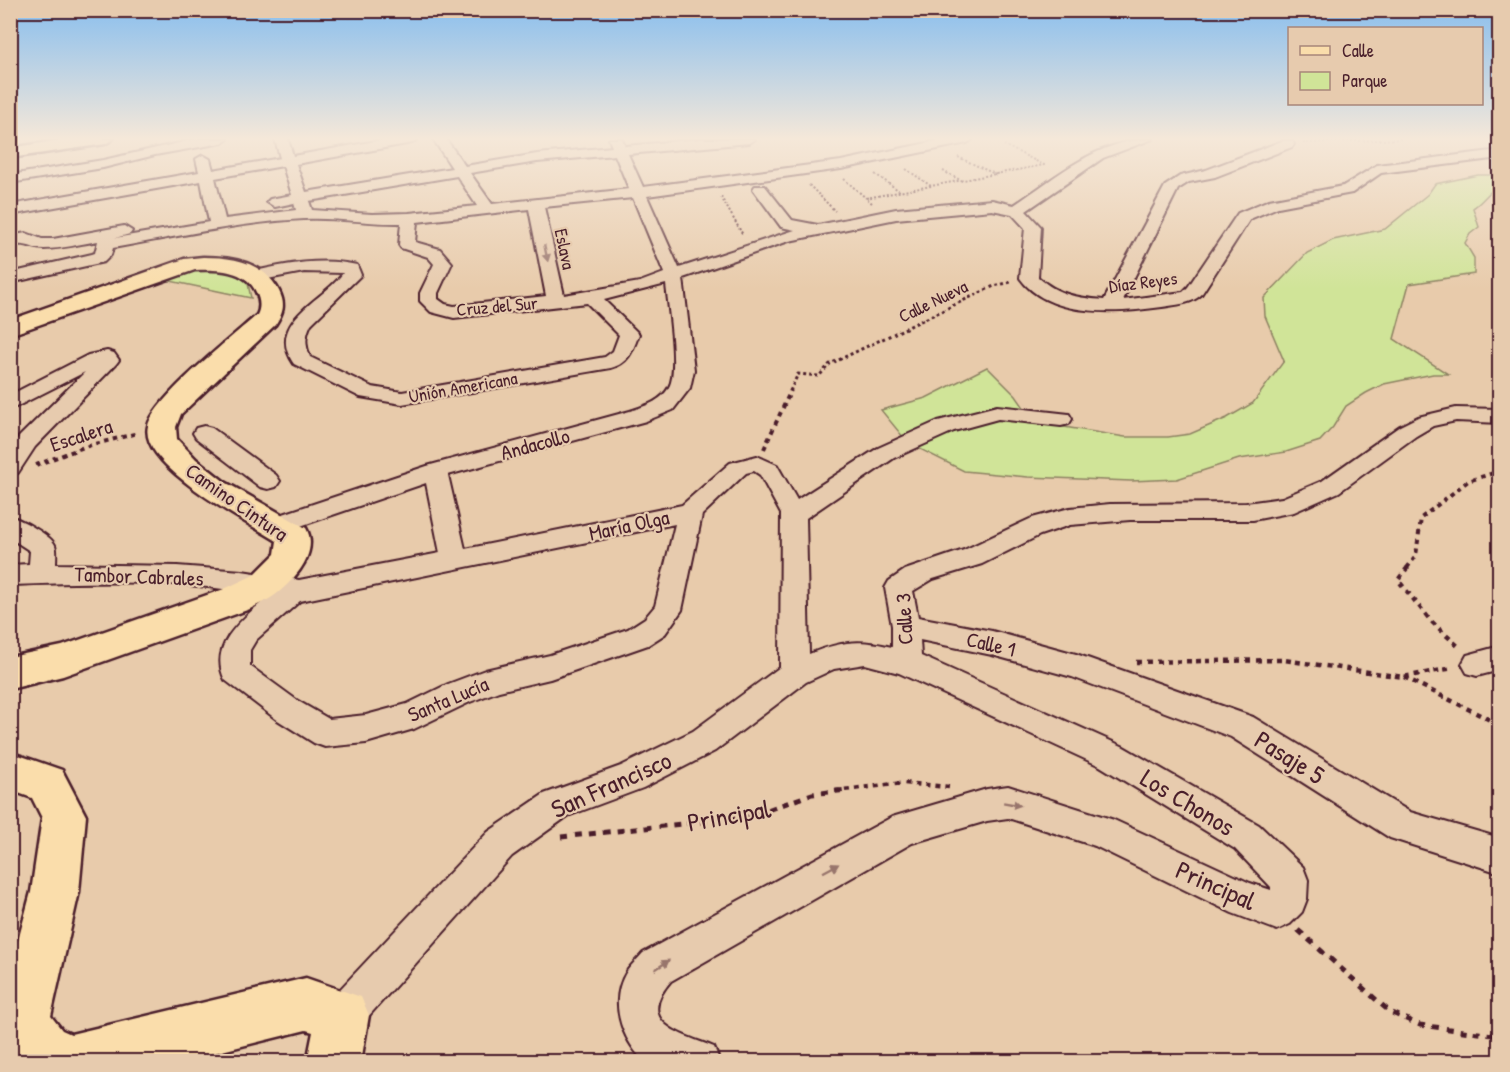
<svg xmlns="http://www.w3.org/2000/svg" width="1510" height="1072" viewBox="0 0 1510 1072" font-family="'Patrick Hand',sans-serif">
<style>
.green{fill:#d0e498;stroke:#8d8262;stroke-width:1.5}
.lines{fill:none;stroke-linecap:round;stroke-linejoin:round}
.minor-casing{stroke:#4a1f2b;stroke-width:4}
.major-casing{stroke:#4a1f2b;stroke-width:5}
.path-far4{stroke:#4a1f2b;stroke-width:2;stroke-dasharray:2 2;stroke-linecap:butt}
.path-far3{stroke:#4a1f2b;stroke-width:3;stroke-dasharray:3 3;stroke-linecap:butt}
.path-far2{stroke:#4a1f2b;stroke-width:4;stroke-dasharray:4.5 4.5;stroke-linecap:butt}
.path-far1{stroke:#4a1f2b;stroke-width:4.5;stroke-dasharray:5 5;stroke-linecap:butt}
.path{stroke:#4a1f2b;stroke-width:5;stroke-dasharray:7 7;stroke-linecap:butt}
.minor{fill:#e7cbae;fill-rule:evenodd}
.major{fill:#faddab;fill-rule:evenodd}
.oneway{fill:#98756c}
.labels{text-anchor:middle;dominant-baseline:central;stroke-width:4.5;stroke-linejoin:round;paint-order:stroke}
.far-street-label{font-size:18px;fill:#4a1f2b;stroke:#e7cbae}
.street-label{font-size:21px;fill:#4a1f2b;stroke:#e7cbae}
.near-street-label{font-size:26px;fill:#4a1f2b;stroke:#e7cbae}
</style>
<rect width="100%" height="100%" fill="#e8cbab"/>
<filter id="ink" filterUnits="userSpaceOnUse"><feTurbulence type="fractalNoise" baseFrequency=".0167" numOctaves="2"/><feDisplacementMap in="SourceGraphic" scale="12" xChannelSelector="R" yChannelSelector="G"/><feConvolveMatrix kernelMatrix="1 2 1 2 8 2 1 2 1" color-interpolation-filters="sRGB"/></filter>
<g filter="url(#ink)">
<path class="green" d="M1478,175H1499V186C1488,191 1484,201 1473,208L1479,227L1470,234L1465,243L1474,258V274L1409,284L1394,339L1448,374H1433L1384,384L1366,393L1346,406L1333,427L1320,441L1286,452L1239,459L1177,479L1131,481L1028,477L964,471L908,443L881,410L926,398L987,367L1016,396L1034,422L1125,437H1168L1190,434L1227,418L1253,403L1284,361L1265,316L1264,298L1307,253L1333,240L1385,229L1428,194L1435,184Z
M189,268H221L246,274L251,298L161,279Z"/>
<g class="lines">
<g class="minor-casing">
<path id="minor" d="M197,139H228L222,143L155,155L103,168L10,183V175L103,160Z
M275,139H288L293,156L387,139H418L412,143L296,164L306,192L452,168L433,139H446L465,166L537,154L612,147L609,139H622L625,146L700,139H755L749,143L628,154L643,187L841,161L946,139H973L967,143L841,169L647,196L679,268L795,230L781,227L753,189L755,186H765L792,220L818,225L896,209L992,200L1014,205C1058,176 1098,139 1153,139L1103,158L1026,211L1041,227L1038,277C1058,295 1078,298 1104,300L1165,186L1180,176L1206,170L1282,141H1292L1294,144L1292,147L1215,177L1189,182L1178,189L1123,300L1183,292L1188,287L1238,213L1269,200L1343,186L1377,165L1500,150V158L1381,173L1352,193L1278,207L1250,219L1201,295C1191,304 1175,305 1162,307C1120,313 1049,319 1020,278L1025,228L1012,214L992,210L896,219L789,241L683,278L694,370L690,388L673,410L646,421L448,475L465,549L682,505L730,463L757,456L777,465L797,500L878,448L938,421L997,406L1069,414L1072,419L1069,424L1061,426L998,419L954,431L894,458L806,518L809,654C841,641 859,639 892,647V626L885,588L889,581L905,570L964,550L1032,518L1070,508L1110,504L1246,503L1282,498L1322,481L1400,426L1418,417L1456,408L1500,409V423L1456,421L1433,426L1416,436L1339,492L1294,512L1253,520H1130L1070,525L1040,535L982,564L933,579L913,591L918,617L992,631L1076,654L1253,717L1410,812L1500,838V873L1390,838L1231,737L1072,677L992,655L920,640L921,656L1122,746L1259,825L1303,867L1308,880L1307,899L1302,912L1290,924L1277,930L1232,913L1095,846L1008,818L987,821L912,843L671,981C633,1024 682,1034 714,1047L720,1062H645C621,1039 608,1001 627,971C631,965 638,959 643,953L892,817L987,789L1008,786L1114,820L1250,883L1271,890V887L1235,849L1100,766L899,673L865,664L834,669L806,682L715,751L643,788L568,816L512,856L357,1029L343,1035L329,1029L323,1015L329,1001L488,832L544,794L621,766L693,731L780,667L781,514L760,475L754,471L746,473L702,515L682,610L665,634L648,645L550,679L499,691L470,702L414,729L366,743L325,747L314,743L276,719L225,680C207,644 245,617 268,597C185,578 96,582 10,585V565L29,564L30,551L10,538V516C20,519 51,535 55,545C57,550 56,558 56,564L177,566L242,571L299,580L440,553L426,483L277,534L268,531L264,525L268,519L427,466L630,411C645,406 661,402 669,387C679,370 668,306 666,284L604,300L639,334C633,350 629,363 611,368L402,404L360,397L294,364C264,321 325,300 343,273L304,272L257,281L251,280L248,276L251,272C285,264 322,257 357,265L361,275L311,324C305,336 305,344 310,357L372,387L402,392L605,357L613,351L619,335L587,303L454,318L431,312L420,301V293L434,264L428,257L401,248L399,245L401,223C369,224 336,217 304,219C243,222 174,237 113,248L111,255L104,262L10,283V273L92,254L95,253L98,241C80,244 62,249 44,249C29,249 29,242 10,246V236L26,233L42,239H53L124,226L132,231L130,234L115,238L209,222L201,181L10,215V205L199,172L196,159L203,155L210,159L213,170L280,158ZM615,155L629,189L492,204L470,173L537,162ZM283,166L292,195L270,199L267,202L275,207L294,203L296,210L225,219L215,178ZM457,176L477,206L409,213L372,214L312,210L309,201ZM633,198L664,273L640,282L564,295L544,207ZM529,209L546,296L454,306L445,304L438,299V293L452,263L440,249L415,242L417,222ZM675,524L655,606L645,618L628,629L550,655L485,670L448,684L407,704L366,715L329,719L298,701L250,666V650L256,640L300,601Z
M107,351L114,353L119,360L116,364L35,447L18,473L10,475V450L19,437L85,372L10,410V395L88,355Z
M204,426L212,428L276,475L280,481L276,487L268,489L260,487L196,438L193,433L196,428Z
M1500,646V670L1477,676L1467,673L1462,664L1467,655Z"/>
</g>
<g class="major-casing">
<path id="major" d="M67,139H113L105,144L10,158V148Z
M203,257C233,257 264,262 279,291C286,305 283,313 275,325L181,414L176,427L177,439L196,459L225,482L306,528C319,551 297,577 279,592C271,599 259,604 250,609L63,676L10,689V657L62,646L224,589L254,575L275,554L277,541C249,523 138,466 148,426C154,399 233,336 257,315C261,307 260,300 256,292C246,269 216,269 195,270L10,335V320L184,259Z
M10,752L62,770L86,816L79,892L51,1016L62,1030L71,1034L306,978L361,997L369,1015L361,1062H307L313,1032L306,1030L178,1062H19L10,1050V971L31,892L42,818L32,798L10,790Z"/>
</g>
<path class="path-far4" d="M1303,143L1401,139
M958,157L997,175
M906,169L931,186
M943,171L962,181
M875,174L901,192
M844,179L866,198
M809,185L835,211
M721,197L743,235
M872,203L866,198L1044,165L1004,145"/>
<path class="path-far3" d="M790,391L798,374L819,376L830,364L994,286L1011,282"/>
<path class="path-far2" d="M764,449L791,390
M36,465L84,447L138,433
M1407,568L1416,556L1421,518L1468,481L1500,471"/>
<path class="path-far1" d="M1408,567L1398,580L1431,621L1460,648
M1136,662L1284,660L1403,677L1453,668
M1404,677L1500,725
M835,791L903,783L949,787"/>
<path class="path" d="M561,837L748,817L812,794L847,790
M1298,930L1390,1012L1420,1025L1500,1036"/>
<use href="#minor" class="minor"/>
<use href="#major" class="major"/>
</g>
<defs><path id="oneway-solid" d="M-6-.8H1V-3.2L6.5 0L1 3.2V.8H-6Z" transform="scale(1.5)"/></defs>
<g class="oneway">
<use href="#oneway-solid" transform="translate(546 253) rotate(78)"/>
<use href="#oneway-solid" transform="translate(1012 804) rotate(10)"/>
<use href="#oneway-solid" transform="translate(831 868) rotate(-28)"/>
<use href="#oneway-solid" transform="translate(662 965) rotate(-34)"/>
</g>
</g>
<linearGradient id="sky" x2="0" y2="1"><stop stop-color="#88beee"/><stop offset="0.48" stop-color="#f5e8d9"/><stop offset="1" stop-color="#f5e8d9" stop-opacity="0"/></linearGradient>
<rect width="1510" height="289" fill="url(#sky)"/>
<g class="labels">
<g class="far-street-label">
<text transform="translate(565 249) rotate(78)">Eslava</text>
<text transform="translate(1143 282) rotate(-7)">Díaz Reyes</text>
<text transform="translate(933 301) rotate(-26)">Calle Nueva</text>
<text transform="translate(497 306) rotate(-5)">Cruz del Sur</text>
<text transform="translate(463 387) rotate(-10)">Unión Americana</text>
</g>
<g class="street-label">
<text transform="translate(81 435) rotate(-18)">Escalera</text>
<text transform="translate(535 444) rotate(-15)">Andacollo</text>
<text transform="translate(237 502) rotate(35)">Camino Cintura</text>
<text transform="translate(629 525) rotate(-12)">María Olga</text>
<text transform="translate(139 576) rotate(2)">Tambor Cabrales</text>
<text transform="translate(904 619) rotate(-93)">Calle 3</text>
<text transform="translate(991 644) rotate(13)">Calle 1</text>
<text transform="translate(448 699) rotate(-23)">Santa Lucía</text>
</g>
<g class="near-street-label">
<text transform="translate(1290 757) rotate(32)">Pasaje 5</text>
<text transform="translate(611 784) rotate(-24)">San Francisco</text>
<text transform="translate(1188 802) rotate(31)">Los Chonos</text>
<text transform="translate(729 815) rotate(-10)">Principal</text>
<text transform="translate(1216 885) rotate(24)">Principal</text>
</g>
</g>
<rect width="1510" height="1072" fill="none" stroke="#e7cbae" stroke-width="36"/>
<rect x="18" y="18" width="1474" height="1036" fill="none" stroke="#4a1f2b" stroke-width="2" filter="url(#ink)"/>
<rect x="1288" y="27" width="195" height="78" fill="#e7cbae" stroke="#a8867a" stroke-width="1.5"/>
<rect x="1300" y="46" width="30" height="9" fill="#faddab" stroke="#a8867a" stroke-width="1.5"/>
<text x="1342" y="57" font-size="18" fill="#4a1f2b">Calle</text>
<rect x="1300" y="72" width="30" height="18" fill="#d0e498" stroke="#a8867a" stroke-width="1.5"/>
<text x="1342" y="87" font-size="18" fill="#4a1f2b">Parque</text>
</svg>
